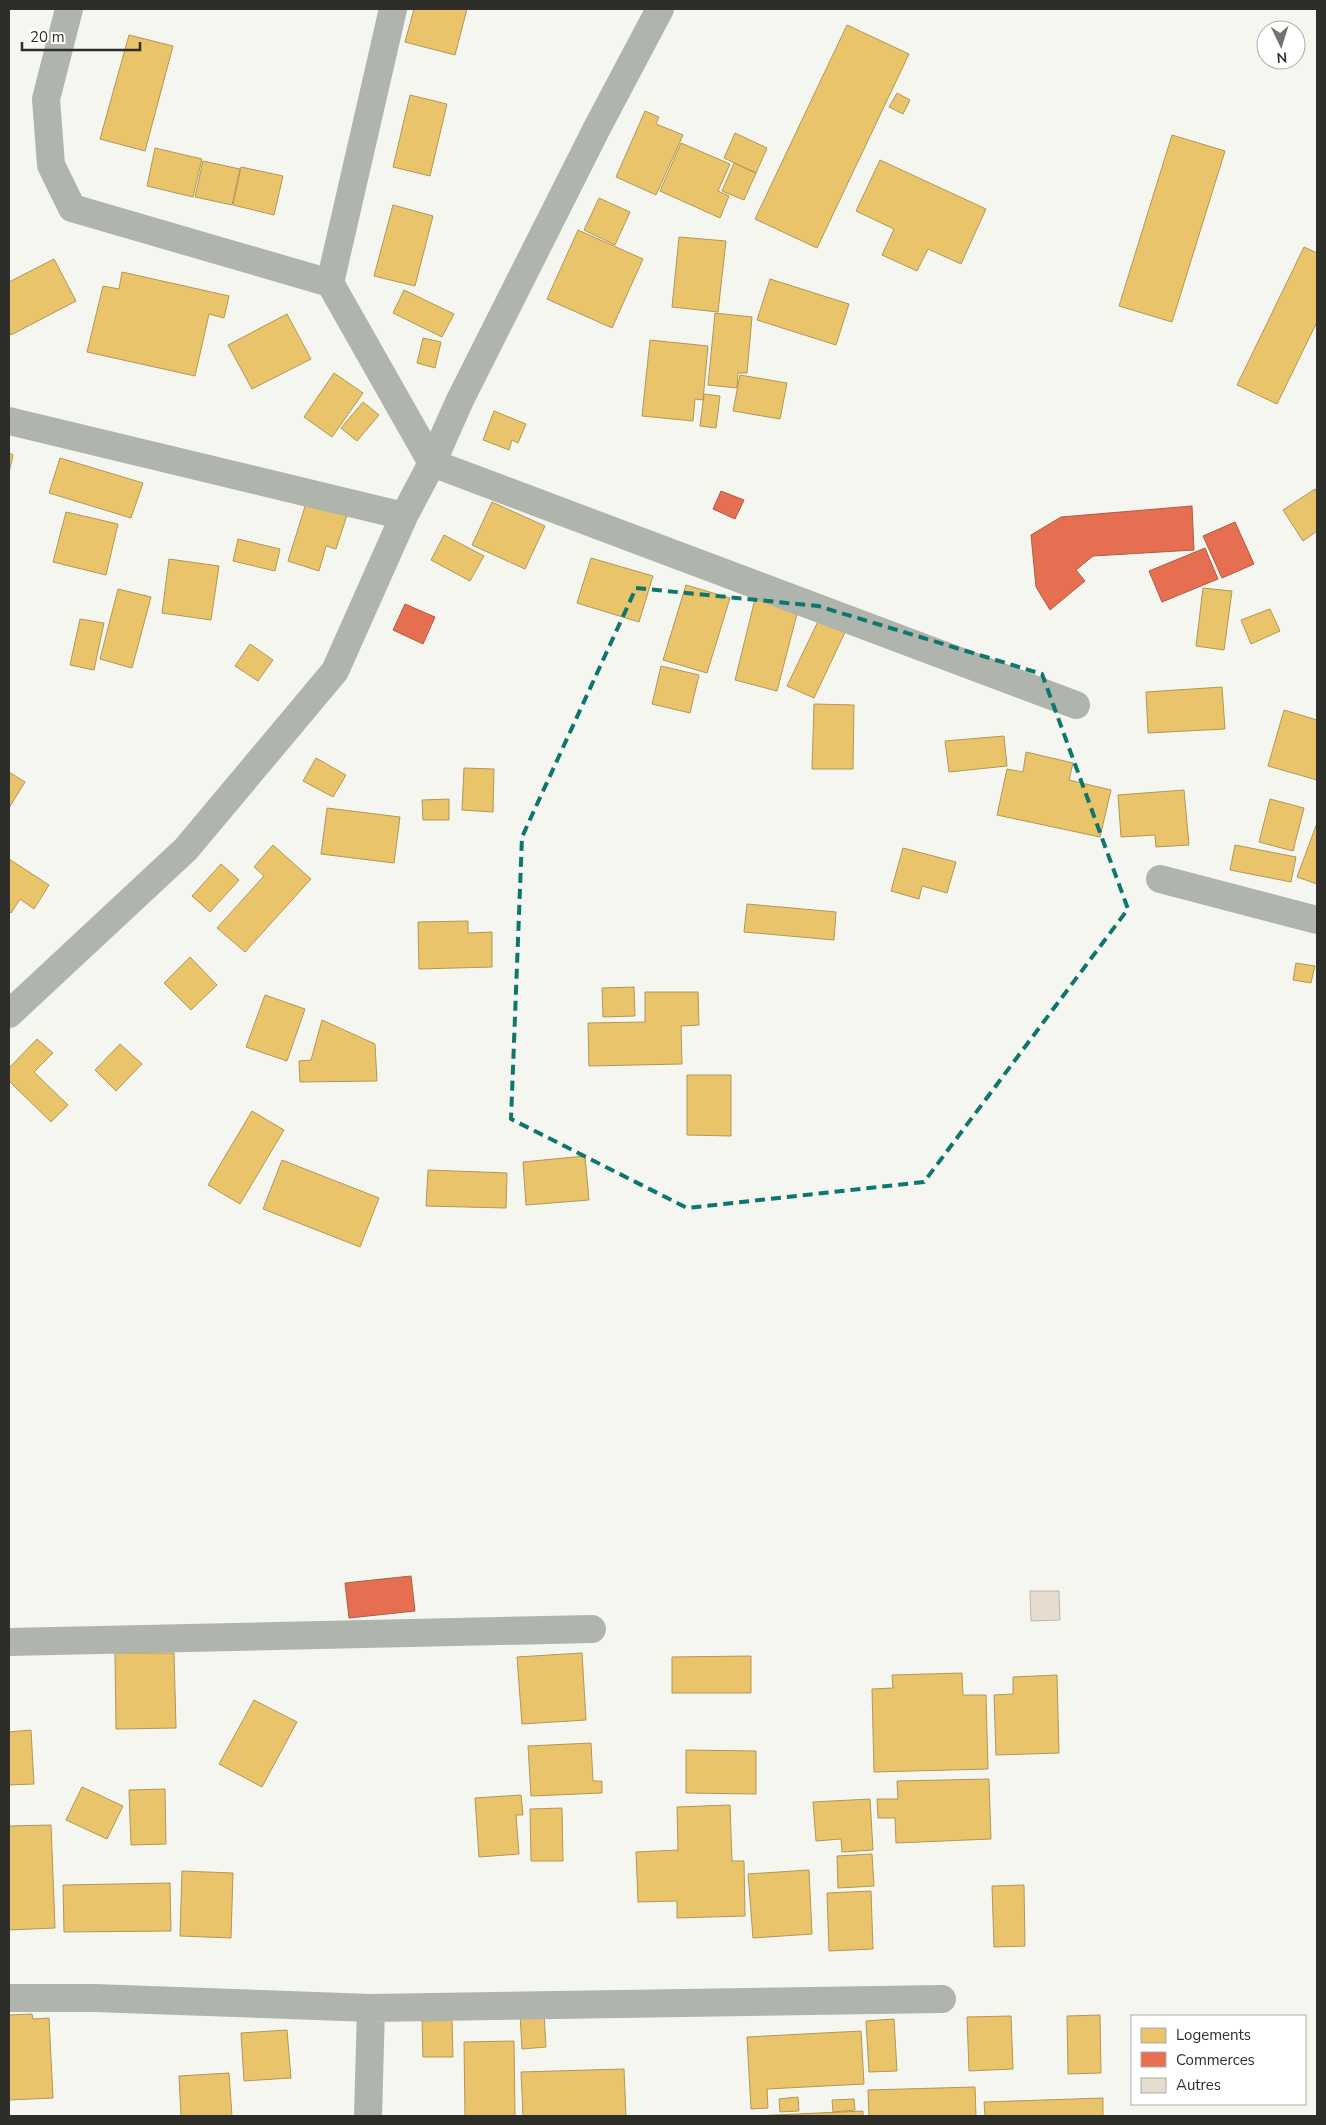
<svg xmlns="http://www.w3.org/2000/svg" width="1326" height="2125" viewBox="0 0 1326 2125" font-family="'Nunito Sans',sans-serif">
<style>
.homes{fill:#e9c46a;stroke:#b19756}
.shops{fill:#e76f51;stroke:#af5b45}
.building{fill:#e6dcd0;stroke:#b9b8b4}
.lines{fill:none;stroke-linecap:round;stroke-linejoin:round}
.street{stroke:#afb4ac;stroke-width:28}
.marked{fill:none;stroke:#0f766e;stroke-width:4;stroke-dasharray:10 6;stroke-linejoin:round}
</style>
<rect width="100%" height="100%" fill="#f6f6f1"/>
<path class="homes" d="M414,9H467L455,55L405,42Z
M847,25L909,54L817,248L755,219Z
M129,35L173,46L145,151L100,139Z
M897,93L910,100L903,114L889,107Z
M410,95L447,104L430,176L393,167Z
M645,111L659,117L656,124L683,135L656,195L616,177Z
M735,133L767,148L756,173L724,158Z
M1172,135L1225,151L1172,322L1119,306Z
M681,143L730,164L718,191L729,196L720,218L660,191Z
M155,148L202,159L193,197L147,186Z
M880,160L986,209L961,264L928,249L917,271L882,255L894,229L856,211Z
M203,161L240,169L232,205L195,197Z
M734,163L756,173L744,200L722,191Z
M241,167L283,176L274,215L233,205Z
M599,198L630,212L615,245L584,230Z
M393,205L433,216L415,286L374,276Z
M578,230L643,259L612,328L547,299Z
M679,237L726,241L718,312L672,307Z
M1304,247L1317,253V322L1277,404L1237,385Z
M54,259L76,301L11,335L9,331V282Z
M122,272L229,296L224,318L209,314L195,376L87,352L103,286L119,289Z
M770,279L849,304L836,345L757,320Z
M404,290L454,314L442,337L393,313Z
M715,313L752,317L747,373H738L737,388L708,385Z
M287,314L311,359L252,389L228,345Z
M423,338L441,342L435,368L417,363Z
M650,340L708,346L703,400L695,399L693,421L642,416Z
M334,373L363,393L332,437L304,417Z
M740,375L787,383L780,419L733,411Z
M704,394L720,396L716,428L700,426Z
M363,402L379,415L357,441L341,428Z
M494,411L526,424L518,443L512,440L509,450L483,440Z
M9,453L13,455L9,473Z
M60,458L143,483L131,518L49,493Z
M1315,489L1317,493V531L1303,541L1283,510Z
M307,500L348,512L336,549L326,546L319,571L288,561Z
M492,502L545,526L525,569L472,545Z
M66,512L118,524L106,575L53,562Z
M444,535L484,556L470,581L431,560Z
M238,539L280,549L275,571L233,561Z
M591,558L653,576L639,622L577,603Z
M169,559L219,566L211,620L162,613Z
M686,585L730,598L707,673L663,660Z
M1203,588L1232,591L1224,650L1196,646Z
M118,589L151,597L132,668L100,659Z
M755,599L798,610L777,691L735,680Z
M1270,609L1280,631L1251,644L1241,620Z
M822,613L848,626L814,698L787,686Z
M80,619L104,623L94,670L70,665Z
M250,644L273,660L258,681L235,666Z
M661,666L699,675L690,713L652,704Z
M1222,687L1225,729L1148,733L1146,692Z
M814,704L854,705L853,769H812Z
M1284,710L1317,720V780L1268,766Z
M1004,736L1007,766L949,772L945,741Z
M1026,752L1073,763L1069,780L1111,790L1100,837L997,815L1007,769L1023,772Z
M316,758L346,775L333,797L303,781Z
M464,768L494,769L493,812L462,810Z
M9,772L25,782L9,808Z
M1184,790L1189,845L1156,847L1155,835L1121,837L1118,795Z
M449,799V820H423L422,800Z
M1270,799L1304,808L1293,851L1259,842Z
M327,808L400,817L394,863L321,854Z
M1317,823V884L1297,877Z
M273,845L311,879L245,952L217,928L264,876L254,867Z
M1235,845L1296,857L1291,882L1230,870Z
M903,848L956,862L947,893L922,886L919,899L891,891Z
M9,859L49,885L34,909L20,899L11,913L9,911Z
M221,864L239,880L210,912L192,896Z
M747,904L836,912L834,940L744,932Z
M468,921V933L492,932V967L419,969L418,922Z
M190,957L217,985L191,1010L164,983Z
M1296,963L1315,966L1311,983L1293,980Z
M634,987L635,1016L603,1017L602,988Z
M645,992H698L699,1025L681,1026L682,1064L589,1066L588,1023L645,1022Z
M265,995L305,1009L287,1061L246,1047Z
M322,1020L375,1044L377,1081L300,1082L299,1061L311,1060Z
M37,1039L53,1053L34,1072L68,1105L51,1122L9,1081V1068Z
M120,1044L142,1064L116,1091L95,1070Z
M687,1075H731V1136L687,1135Z
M252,1111L284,1130L240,1204L208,1185Z
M585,1156L589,1200L526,1205L523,1162Z
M282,1160L379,1198L360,1247L263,1209Z
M428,1170L507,1173L506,1208L426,1206Z
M115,1653H174L176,1728L116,1729Z
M582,1653L586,1720L522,1724L517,1657Z
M751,1656V1693H672V1657Z
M962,1673L963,1695H986L988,1769L874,1772L872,1689L893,1688L892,1675Z
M1057,1675L1059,1753L996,1755L994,1695L1013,1694V1677Z
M254,1700L297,1722L262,1787L219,1764Z
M31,1730L34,1784L9,1785V1732Z
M591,1743L593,1781H602V1793L531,1796L528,1746Z
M686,1750L756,1751V1794L686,1793Z
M989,1779L991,1839L896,1843L895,1818H878L877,1799H898L897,1781Z
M82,1787L123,1806L107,1839L66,1820Z
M165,1789L166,1844L131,1845L129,1790Z
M521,1795L523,1815H516L519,1854L479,1857L475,1798Z
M870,1799L873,1850L842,1852L841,1839L816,1841L813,1802Z
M730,1805L732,1861H744L745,1916L677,1918V1901L638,1902L636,1852L678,1850L677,1807Z
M562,1808L563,1861H531L530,1809Z
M51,1825L55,1928L9,1930V1826Z
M872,1854L874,1886L838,1888L837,1856Z
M809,1870L812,1934L753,1938L748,1874Z
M182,1871L233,1873L231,1938L180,1936Z
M170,1883L171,1931L64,1932L63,1885Z
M1024,1885L1025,1946L994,1947L992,1886Z
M871,1891L873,1949L829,1951L827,1893Z
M544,2013L546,2047L522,2049L520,2014Z
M32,2014L33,2019L49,2018L53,2098L9,2100V2015Z
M1100,2015L1101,2073L1068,2074L1067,2016Z
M1011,2016L1013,2069L969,2071L967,2017Z
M894,2019L897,2071L869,2072L866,2021Z
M452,2020L453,2057H423L422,2021Z
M287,2030L291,2078L244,2081L241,2033Z
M861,2031L864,2084L767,2089L768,2108L751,2109L747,2037Z
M514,2041L515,2116H465L464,2042Z
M624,2069L626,2116H523L521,2072Z
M229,2073L232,2116H181L179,2076Z
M975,2087L976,2116H869L868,2090Z
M798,2097L799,2111L780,2112L779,2099Z
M1103,2098V2116H985L984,2102Z
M854,2099L855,2110L833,2112L832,2100Z
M863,2111V2116H753Z"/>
<path class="shops" d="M721,491L744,500L735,519L713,509Z
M1192,506L1194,550L1093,556L1076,570L1085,581L1050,610L1036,587L1031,535L1061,517Z
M1235,522L1254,564L1222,578L1203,536Z
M1205,548L1218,579L1162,602L1149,571Z
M405,604L435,617L423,644L393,630Z
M411,1576L415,1611L349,1618L345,1583Z"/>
<path class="building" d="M1030,1591H1059L1060,1620L1031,1621Z"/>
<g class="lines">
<path class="street" d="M69,9L46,99L51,165L72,208L330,283
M393,9L330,283L432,463L1076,705
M9,421L404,516
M1160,879L1317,920
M9,1014L186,849L335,671L404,516L432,463L460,400L598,126L660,9
M9,1642L592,1629
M9,1998H94L371,2008L942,1999
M368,2116L371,2008"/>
</g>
<path class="marked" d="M636,588L818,606L1042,674L1128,909L924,1182L687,1208L511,1119L522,837Z"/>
<rect width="1326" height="2125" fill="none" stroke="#2d2d29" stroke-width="20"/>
<rect x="1131" y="2015" width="175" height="90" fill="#ffffff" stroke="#ababa9"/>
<rect x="1141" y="2028" width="25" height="15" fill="#e9c46a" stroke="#ababa9"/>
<text x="1176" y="2040" font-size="15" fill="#2d2d29">Logements</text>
<rect x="1141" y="2052" width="25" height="15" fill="#e76f51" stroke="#ababa9"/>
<text x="1176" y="2065" font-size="15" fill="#2d2d29">Commerces</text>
<rect x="1141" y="2078" width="25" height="15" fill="#e6dcd0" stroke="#ababa9"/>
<text x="1176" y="2090" font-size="15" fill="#2d2d29">Autres</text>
<g transform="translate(1281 45) rotate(176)"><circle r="24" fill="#ffffff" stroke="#ababa9"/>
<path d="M0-4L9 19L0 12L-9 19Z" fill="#73736f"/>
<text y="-8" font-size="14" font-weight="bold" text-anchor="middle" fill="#2d2d29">N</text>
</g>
<path d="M22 42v8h118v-8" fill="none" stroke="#2d2d29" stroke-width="2.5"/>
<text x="30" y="42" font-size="15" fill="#2d2d29" stroke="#ffffff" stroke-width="4" paint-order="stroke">20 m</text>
</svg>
